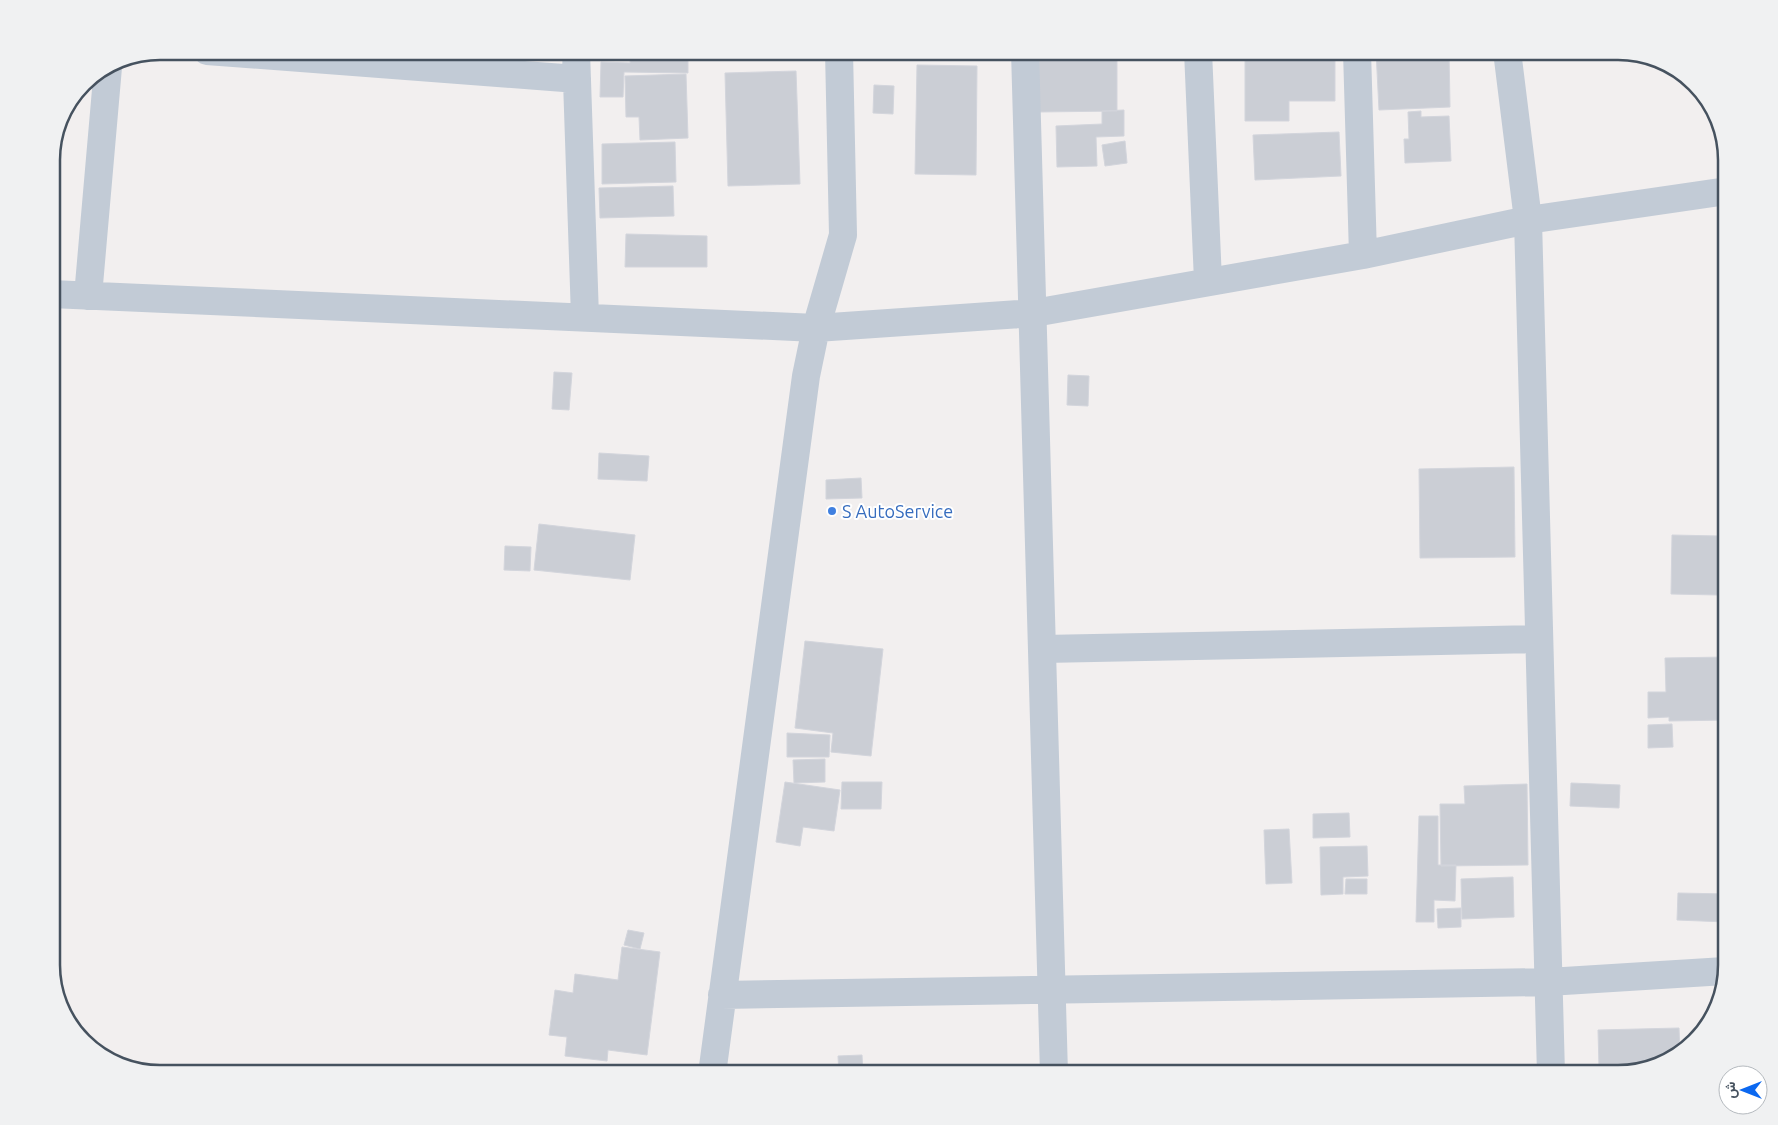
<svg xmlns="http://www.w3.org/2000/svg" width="1778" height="1125" viewBox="0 0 1778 1125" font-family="Ubuntu,Vazirmatn,sans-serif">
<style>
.building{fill:#cbced5;stroke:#d3d5dc}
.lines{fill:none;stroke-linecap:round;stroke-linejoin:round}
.street{stroke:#c2cbd6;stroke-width:28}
.shop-dot{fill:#3f7fe0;stroke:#fff;stroke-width:2}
.labels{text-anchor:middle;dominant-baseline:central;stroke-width:4;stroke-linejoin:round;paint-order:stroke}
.shop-label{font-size:18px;fill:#366cbe;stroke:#fff;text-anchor:start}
.rim{fill:none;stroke:#46525f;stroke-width:2.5}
</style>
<rect width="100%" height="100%" fill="#f2efef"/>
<path class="building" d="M631,51H688V73L624,72L623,97H600L601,62L630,63Z
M723,51H765V56L723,54Z
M921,51H960V55L921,54Z
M1038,51H1117V111L1038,112Z
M1245,51H1335V101H1289V121H1245Z
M1376,51H1449L1450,107L1379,110Z
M917,65L977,66L976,175L915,174Z
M796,71L800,184L728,186L725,73Z
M686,74L688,138L640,140L639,117H626L625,76Z
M874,85L894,86L893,114L873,113Z
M1124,110V136L1096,137L1097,166L1057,167L1056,126L1102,124V111Z
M1421,111V117L1449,116L1451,161L1405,163L1404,139H1409L1408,112Z
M1339,132L1341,176L1255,180L1253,135Z
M1125,141L1127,163L1105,166L1102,145Z
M675,142L676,182L602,184V144Z
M673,186L674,216L600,218L599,188Z
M626,234L707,236V267H625Z
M554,372L572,373L569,410L552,409Z
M1068,375L1089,376L1088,406L1067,405Z
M599,453L649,456L647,481L598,479Z
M1514,467L1515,557L1420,558L1419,469Z
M861,478L862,498L826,499V480Z
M539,524L635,535L630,580L534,570Z
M1672,535L1719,536L1718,595L1671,594Z
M505,546L531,547L530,571L504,570Z
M805,641L883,649L871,756L831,752L833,733L795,728Z
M1727,657V720L1669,721V717L1648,718V692H1666L1665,658Z
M1672,724L1673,747L1648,748V725Z
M787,733L830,735L829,757H787Z
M825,759V782L794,783L793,760Z
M785,782L840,790L834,831L803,827L800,846L776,842Z
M842,782H882L881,809H841Z
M1571,783L1620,785L1619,808L1570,806Z
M1527,784L1528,865L1441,866L1440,804H1465L1464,786Z
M1349,813L1350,837L1313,838V814Z
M1419,816H1438V865H1456L1455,901L1434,900V922H1416Z
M1289,829L1292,883L1266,884L1264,830Z
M1367,846L1368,876L1343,877V894L1321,895L1320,847Z
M1513,877L1514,917L1462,919L1461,879Z
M1346,879H1367V894H1345Z
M1678,893L1727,894L1726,922L1677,920Z
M1461,908V927L1438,928L1437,909Z
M628,930L644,933L640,949L624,945Z
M622,947L660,952L647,1055L608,1050L607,1061L565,1056L567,1037L549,1035L555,990L573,993L575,974L618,980Z
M1679,1028L1680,1052L1672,1059L1650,1065L1599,1067L1598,1030Z
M862,1055L863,1074H839L838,1056Z"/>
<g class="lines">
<path class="street" d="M207,51L577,79
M576,51L585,317
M1025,51L1054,1074
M1198,51L1208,281
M1357,51L1363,255
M1507,51L1528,220L1551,1074
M51,294L816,328L1034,313L1363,255L1528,220L1727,191
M88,296L108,67
M1043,649L1539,639
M722,995L1548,982L1725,971
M712,1074L806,376L816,328L843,235L839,51"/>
</g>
<circle class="shop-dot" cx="832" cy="511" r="5"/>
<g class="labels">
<g class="shop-label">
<text x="842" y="511">S AutoService</text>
</g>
</g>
<path d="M0 0H1778V1125H0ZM160 60H1618A100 100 0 0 1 1718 160V965A100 100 0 0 1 1618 1065H160A100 100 0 0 1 60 965V160A100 100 0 0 1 160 60Z" fill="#f0f1f2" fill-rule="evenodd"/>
<path class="rim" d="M160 60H1618A100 100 0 0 1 1718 160V965A100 100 0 0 1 1618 1065H160A100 100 0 0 1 60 965V160A100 100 0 0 1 160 60Z"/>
<g transform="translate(1743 1090) rotate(270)"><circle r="24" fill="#ffffff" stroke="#b5babf"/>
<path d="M0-4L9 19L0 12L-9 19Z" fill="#0b68f0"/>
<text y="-8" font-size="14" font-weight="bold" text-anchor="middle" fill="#46525f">ش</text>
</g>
</svg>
